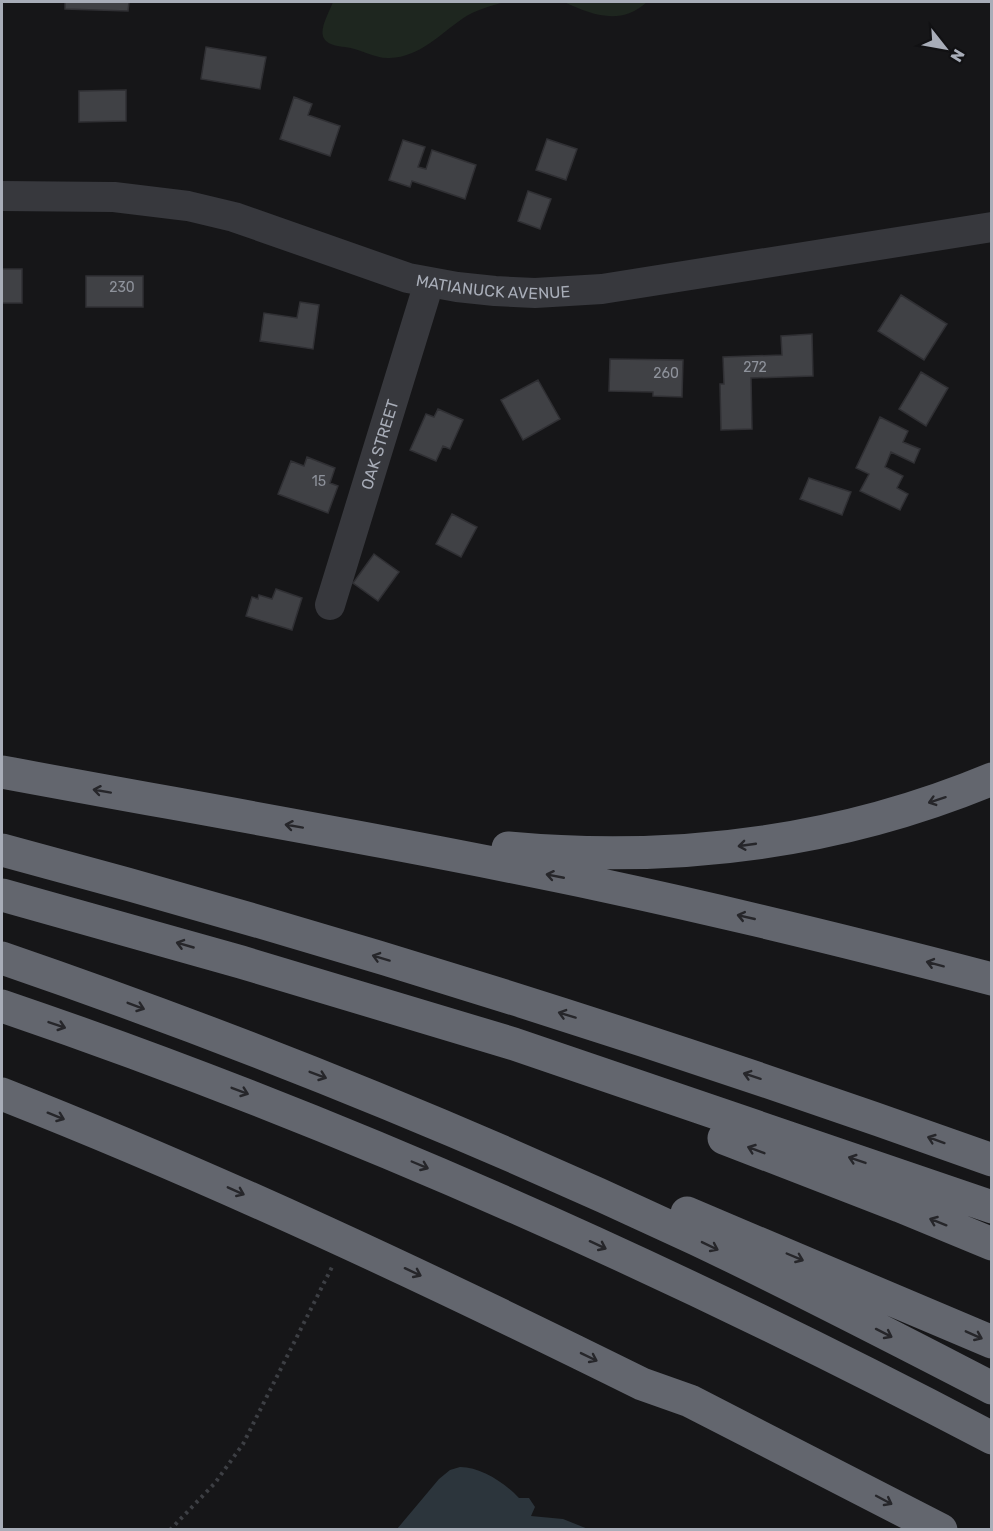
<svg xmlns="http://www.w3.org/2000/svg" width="993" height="1531" viewBox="0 0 993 1531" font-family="Rubik,sans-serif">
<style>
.green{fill:#1e261f}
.water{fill:#2c353c}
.building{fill:#404145;stroke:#303034;stroke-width:1.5}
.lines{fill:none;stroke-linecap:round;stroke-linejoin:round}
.path{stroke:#3d3f44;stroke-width:4;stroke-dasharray:3 4.5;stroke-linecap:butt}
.minor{stroke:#37383d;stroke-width:30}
.highway{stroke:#63666e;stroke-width:33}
.oneway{stroke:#26262a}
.labels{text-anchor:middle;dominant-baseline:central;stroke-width:6;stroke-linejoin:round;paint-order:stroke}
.number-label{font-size:14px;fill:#8e929b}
.street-label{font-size:16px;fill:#a8adb8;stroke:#111113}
</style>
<rect width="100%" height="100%" fill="#161618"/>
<path class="green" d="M333,2H505C490,6 475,10 462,19C440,34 420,57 390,58C375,59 361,49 345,47C310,44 324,24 333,2Z
M564,2H647C621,26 592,15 564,2Z"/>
<path class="water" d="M460,1467C481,1467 505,1483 519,1498H529L535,1507L531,1516L563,1519L588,1529H397L439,1479L450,1470Z"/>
<path class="building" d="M65,2H129L128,11L65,9Z
M206,47L266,57L260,89L201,79Z
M126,90V121L79,122V91Z
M294,97L312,104L308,115L340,126L330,156L280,139Z
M547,139L577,149L566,180L536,170Z
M403,140L425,147L418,167L426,169L432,150L476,165L465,199L412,181L410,187L389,180Z
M528,191L551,199L540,229L518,221Z
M2,269H22V303H2Z
M86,276H143V307H86Z
M901,295L947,324L924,360L878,331Z
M300,302L319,305L313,349L260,341L264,313L297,318Z
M812,334L813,376L751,378L752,429L721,430L720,384H724L723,357L782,355L781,336Z
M610,359L683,360L682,397L653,396V392L609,391Z
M921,372L948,388L926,426L899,409Z
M538,380L560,419L523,440L501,400Z
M438,409L463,420L450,449L443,446L436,461L410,450L426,414L434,417Z
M880,417L908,431L903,442L920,449L914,463L891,452L885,467L903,476L897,488L908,494L900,510L860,491L869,474L856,468Z
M307,457L335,468L330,483L338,486L328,513L278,494L291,461L304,466Z
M809,478L851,492L842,515L800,499Z
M452,514L477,527L461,557L436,544Z
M374,554L399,572L378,601L353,583Z
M276,589L302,598L292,630L246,616L252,597L258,599L259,595L272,599Z"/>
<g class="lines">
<path class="path" d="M170,1530L215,1483L243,1444L333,1265"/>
<g class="minor">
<path id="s1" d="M2,196L114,197L188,206L234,217L408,278L457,287L495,291L535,293L602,289L992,227"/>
<path id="s2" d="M330,605L429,283"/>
</g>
<path class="highway" d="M2,772C201,809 402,843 601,885C732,913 862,945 992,979
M508,848C673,863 838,843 992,779
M2,850C336,939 666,1043 992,1160
M2,895L241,962L514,1044L992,1207
M2,958C238,1039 470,1133 696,1239C795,1286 893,1337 992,1388
M2,1006C343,1122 672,1270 992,1438
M2,1094C220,1180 432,1280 642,1384L690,1401L941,1530
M724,1138L900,1206L992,1244
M687,1213L992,1342"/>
</g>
<defs><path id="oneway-shaft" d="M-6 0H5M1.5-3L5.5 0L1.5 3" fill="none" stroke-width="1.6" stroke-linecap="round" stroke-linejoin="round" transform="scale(1.5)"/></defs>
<g class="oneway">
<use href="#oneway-shaft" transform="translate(102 791) rotate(-170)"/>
<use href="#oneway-shaft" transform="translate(937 800) rotate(162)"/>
<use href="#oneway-shaft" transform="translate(294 826) rotate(-170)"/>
<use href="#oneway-shaft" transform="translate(747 845) rotate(172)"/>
<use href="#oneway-shaft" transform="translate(555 876) rotate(-169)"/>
<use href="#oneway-shaft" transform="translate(746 917) rotate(-167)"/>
<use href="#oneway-shaft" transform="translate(185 945) rotate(-164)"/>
<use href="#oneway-shaft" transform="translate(381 958) rotate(-163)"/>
<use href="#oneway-shaft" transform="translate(935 964) rotate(-165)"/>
<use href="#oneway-shaft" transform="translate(136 1006) rotate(21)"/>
<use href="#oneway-shaft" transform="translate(567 1015) rotate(-163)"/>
<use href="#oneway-shaft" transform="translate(57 1025) rotate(19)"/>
<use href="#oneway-shaft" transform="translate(318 1075) rotate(21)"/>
<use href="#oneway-shaft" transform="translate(752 1076) rotate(-162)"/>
<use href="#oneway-shaft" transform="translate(240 1091) rotate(21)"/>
<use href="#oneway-shaft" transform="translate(56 1116) rotate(22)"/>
<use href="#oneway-shaft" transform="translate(936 1140) rotate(-160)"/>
<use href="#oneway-shaft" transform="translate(756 1150) rotate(-159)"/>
<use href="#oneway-shaft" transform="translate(857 1160) rotate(-161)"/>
<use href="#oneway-shaft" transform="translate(420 1165) rotate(23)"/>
<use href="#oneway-shaft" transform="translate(236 1191) rotate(24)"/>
<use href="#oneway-shaft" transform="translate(938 1222) rotate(-158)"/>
<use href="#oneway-shaft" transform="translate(598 1245) rotate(25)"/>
<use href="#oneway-shaft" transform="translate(710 1246) rotate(26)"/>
<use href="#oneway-shaft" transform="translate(795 1257) rotate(23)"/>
<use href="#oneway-shaft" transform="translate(413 1272) rotate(25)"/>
<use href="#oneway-shaft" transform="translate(884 1333) rotate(27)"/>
<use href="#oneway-shaft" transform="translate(974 1335) rotate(24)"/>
<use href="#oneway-shaft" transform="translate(589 1357) rotate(26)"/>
<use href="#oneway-shaft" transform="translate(884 1500) rotate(28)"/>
</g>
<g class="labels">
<g class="number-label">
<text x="122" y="287">230</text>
<text x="755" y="367">272</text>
<text x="666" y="373">260</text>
<text x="319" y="481">15</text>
</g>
<g class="street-label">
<text stroke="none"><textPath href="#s1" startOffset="504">MATIANUCK AVENUE</textPath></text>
<text stroke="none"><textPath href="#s2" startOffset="168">OAK STREET</textPath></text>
</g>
</g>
<rect width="993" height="1531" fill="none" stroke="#a8adb8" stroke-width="6"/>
<g transform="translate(945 48) rotate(121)" stroke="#111113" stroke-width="4.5" paint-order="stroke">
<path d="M0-4.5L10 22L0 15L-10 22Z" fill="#a8adb8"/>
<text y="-9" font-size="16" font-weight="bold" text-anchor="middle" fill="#a8adb8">N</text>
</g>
</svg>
